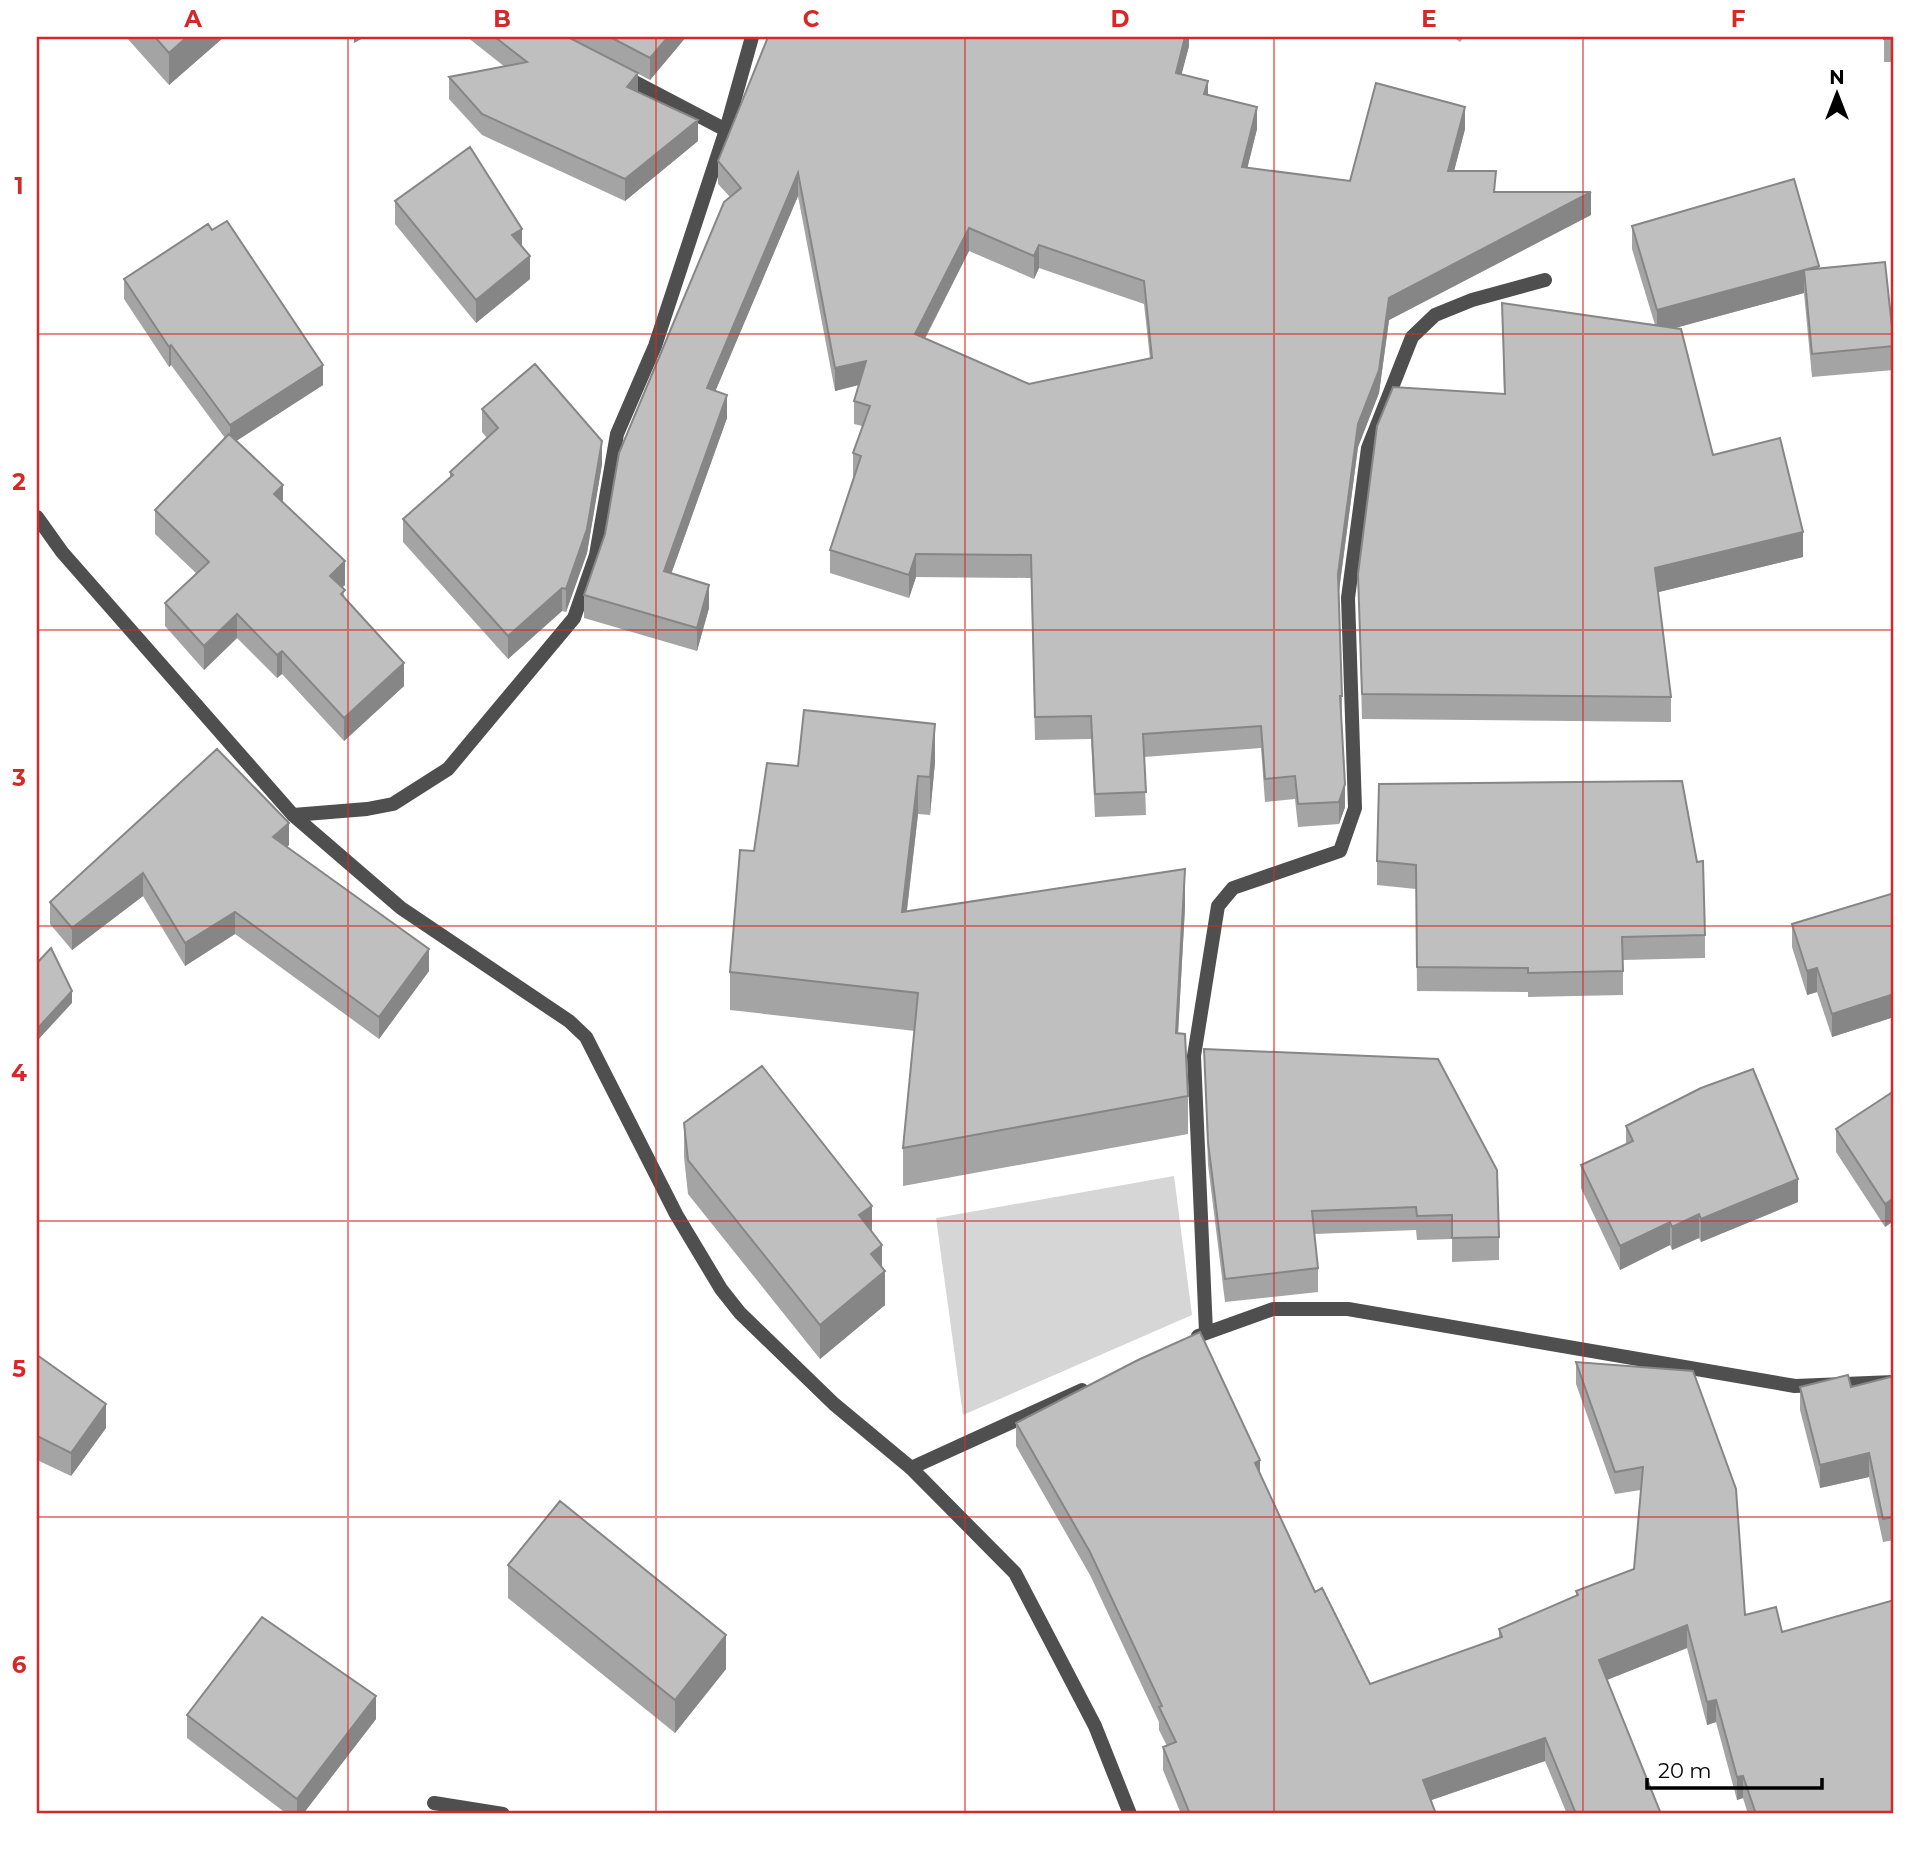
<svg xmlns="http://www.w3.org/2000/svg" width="1931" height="1851" viewBox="0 0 1931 1851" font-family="Montserrat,sans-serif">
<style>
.green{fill:#d6d6d6}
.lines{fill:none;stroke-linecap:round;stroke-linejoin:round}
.service{stroke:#4f4f4f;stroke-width:14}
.minor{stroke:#4f4f4f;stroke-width:14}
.tertiary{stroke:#4f4f4f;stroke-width:14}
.wall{fill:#a4a4a4;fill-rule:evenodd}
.shaded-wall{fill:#868686}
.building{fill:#bfbfbf;stroke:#868686;stroke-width:2;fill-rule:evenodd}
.grid{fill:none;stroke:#d62828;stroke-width:2;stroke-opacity:0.55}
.neatline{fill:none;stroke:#d62828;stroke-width:2.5}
.grid-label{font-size:23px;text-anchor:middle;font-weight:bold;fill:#d62828}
</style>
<rect width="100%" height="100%" fill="#fff"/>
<path class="green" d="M1174,1176L1192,1315L963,1415L936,1218Z"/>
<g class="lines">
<path class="service" d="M623,76L726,130
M434,1803L503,1814"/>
<path class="minor" d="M293,815L367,809L393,804L448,769L574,618L596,555L617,434L655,346L726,130L752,37
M1206,1332L1194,1056L1218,906L1233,888L1340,851L1355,808L1348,598L1368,448L1412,337L1435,315L1472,300L1545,280
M1198,1336L1273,1309H1348L1795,1386L1894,1382
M911,1468L1082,1390"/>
<path class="tertiary" d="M37,517L62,552L293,815L401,908L569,1021L586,1037L676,1214L721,1289L740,1313L834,1404L911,1468L1015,1573L1095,1726L1130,1814"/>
</g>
<path class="wall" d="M126,37H224L169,85Z
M467,37H568L638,92L698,141L625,201L482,135L449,99V77L505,67Z
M568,37H686L650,80Z
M1189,37V46L1181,74L1257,129L1247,168L1350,181L1465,129L1454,171L1496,192L1591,215L1389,320L1379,393L1358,447L1339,592L1342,696V718H1341L1345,807L1339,824L1298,827L1295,799L1265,802L1261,748L1144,757L1146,815L1095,817L1091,739L1035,740L1031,578L916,577L909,598L830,573V550L854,476H853V453L862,426L854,424V401L859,385L835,391L798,196L715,391L727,418L671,574L709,608L697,651L584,618V595L730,197L718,184V161ZM969,251L1034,279L1039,268L1144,304L1150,359L1029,384L925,339Z
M1453,37H1464L1460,42Z
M1884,37H1894V62H1884Z
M395,201L522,247L530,279L476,323L395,224Z
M1632,226L1819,269L1894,346V370L1812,377L1804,293L1674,328L1713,455L1803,557L1658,592L1671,697V722L1362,719L1358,574L1504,394L1502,303L1655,325L1632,249Z
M124,279L323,385L236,441L345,585L342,587L345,598L404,686L344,741L282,674L277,678L237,638L204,670L165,626V603L197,574L155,534V510L225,438L171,365L169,367L124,299Z
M482,409L602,464L587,553L566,612L562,611L508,659L403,542V519L450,478V472L487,438L482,432Z
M217,749L289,845L287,847L429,971L379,1039L235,934L185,966L143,896L72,950L50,924V902Z
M935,762L930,815L918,814L907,911L1185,907L1178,1033L1188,1096V1134L903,1186V1148L915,1031L730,1010V972L754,851Z
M1682,781L1705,935V958L1623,960V995L1528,997V992L1417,991L1416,889L1377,885V861Z
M1894,893V1017L1832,1037L1817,992L1807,995L1792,947V924Z
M1204,1049L1499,1237V1260L1452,1262V1239L1417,1240L1416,1230L1314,1234L1318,1268V1292L1225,1302L1208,1165Z
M1894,1091L1885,1227L1836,1152V1129Z
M684,1123L872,1233L882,1268L885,1305L820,1359L688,1194L684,1157Z
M1626,1126L1798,1202L1701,1242L1699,1238L1672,1250L1670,1245L1620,1270L1581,1188V1165L1626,1144Z
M37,1355L106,1428L71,1476L37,1460Z
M1576,1362L1745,1615L1782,1632L1894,1814H1748L1743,1798L1737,1800L1716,1722L1707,1725L1687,1648L1607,1680L1661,1814H1567L1545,1761L1431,1800L1436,1814H1181L1163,1770V1747L1167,1746L1159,1730V1722L1090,1575L1016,1446V1423L1260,1475L1315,1592L1370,1684L1499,1638V1629L1576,1596V1591L1634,1569L1641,1490L1615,1494L1576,1384Z
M1894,1376V1540L1883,1542L1869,1477L1820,1488L1800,1410V1387H1851Z
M508,1565L726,1669L675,1733L508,1598Z
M187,1715L376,1719L303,1814H287L187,1738Z"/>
<path class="shaded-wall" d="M187,37H224L169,85V53Z
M354,37H365L354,43Z
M668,37H686L650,80V58Z
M1185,37H1189V46L1176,96V73Z
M638,73V95L627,87Z
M1208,81V103L1204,94Z
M1257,107V129L1242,190V167Z
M1465,107V129L1448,194V171Z
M698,120V141L625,201V179Z
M798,173V196L707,411V388Z
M1591,192V215L1389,320L1379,393L1358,447L1338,597V574L1358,424L1389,298Z
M969,228V251L915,357V334Z
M522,229V252L512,235Z
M1039,245V268L1034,279V256Z
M530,256V279L476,323V300Z
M1819,266V289L1804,270V293L1657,333V310Z
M171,345V365L169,367V347Z
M866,361V383L835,391V368Z
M323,365V385L230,445V425Z
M727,395V418L664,594V571Z
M602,441V464L587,553L566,612V589Z
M283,485V508L274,494Z
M1803,532V557L1655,593V568Z
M916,554V577L909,598V575Z
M345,561V585L330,599V576Z
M709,585V608L697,651V628Z
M562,588V611L508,659V636Z
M237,614V638L204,670V646Z
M282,651V674L277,678V655Z
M404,663V686L344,741V718Z
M935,724V762L930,815V777Z
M918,776V814L902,950V912Z
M1345,784V807L1339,824V802Z
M289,823V845L273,859V837Z
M1185,869V907L1176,1071V1033Z
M143,873V896L72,950V928Z
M235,912V934L185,966V943Z
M429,949V971L379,1039V1017Z
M1817,968V992L1807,995V971Z
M72,991V1003L37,1041V1029Z
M1894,994V1017L1832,1037V1014Z
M1798,1179V1202L1701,1242V1219Z
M1894,1198V1221L1885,1227V1204Z
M872,1206V1240L859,1215Z
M1699,1214V1238L1672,1250V1227Z
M1670,1222V1245L1620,1270V1246Z
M882,1245V1274L885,1271V1305L820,1359V1325L871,1254Z
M106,1404V1428L71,1476V1453Z
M1869,1453V1477L1820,1488V1465Z
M1260,1460V1483L1255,1463Z
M1687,1625V1648L1599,1683V1660Z
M726,1635V1669L675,1733V1700Z
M376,1696V1719L303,1814H297V1799Z
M1716,1700V1722L1707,1725V1702Z
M1545,1738V1761L1423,1803V1780Z
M1743,1776V1798L1737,1800V1777Z"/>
<path class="building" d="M155,37H187L169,53Z
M495,37H568L638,73L627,87L698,120L625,179L482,114L449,77L527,62Z
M610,37H668L650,58Z
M768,37H1185L1176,73L1208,81L1204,94L1257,107L1242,167L1350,181L1376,83L1465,107L1448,171H1496L1494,192H1591L1389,298L1379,370L1358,424L1338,574L1342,696H1340L1345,784L1339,802L1298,804L1295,776L1265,779L1261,726L1143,734L1146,792L1095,794L1091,716L1035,717L1031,555L916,554L909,575L830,550L861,456L853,453L870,406L854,401L866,361L835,368L798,173L707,388L727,395L664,571L709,585L697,628L584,595L605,534L619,453L724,202L741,188L718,161ZM969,228L1034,256L1039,245L1144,281L1152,358L1029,384L915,334Z
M1884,37H1894V39H1884Z
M470,147L522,229L512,235L530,256L476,300L395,201Z
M1794,179L1819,266L1657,310L1632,226Z
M227,221L323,365L230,425L171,345L169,347L124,279L208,224L212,230Z
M1885,262L1894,346L1812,354L1804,270Z
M1502,303L1681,329L1713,455L1780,438L1803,532L1655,568L1671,697L1362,694L1358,574L1377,426L1393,387L1505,394Z
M535,364L602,441L587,529L566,589L562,588L508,636L403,519L453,475L450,472L498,428L482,409Z
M229,434L283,485L274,494L345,561L330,576L345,590L341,594L404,663L344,718L282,651L277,655L237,614L204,646L165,603L209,562L155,510Z
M804,710L935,724L930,777L918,776L902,912L1185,869L1176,1033L1185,1034L1188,1096L903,1148L918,993L730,972L740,850L754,851L767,763L798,766Z
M217,749L289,823L273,837L429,949L379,1017L235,912L185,943L143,873L72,928L50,902Z
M1682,781L1697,862L1703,861L1705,935L1622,937L1623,971L1528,973V968L1417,967L1416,865L1377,861L1379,784Z
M1894,893V994L1832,1014L1817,968L1807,971L1792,924Z
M51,948L72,991L37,1029V963Z
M1204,1049L1438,1059L1497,1170L1499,1237L1452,1238V1215L1417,1216L1416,1207L1312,1211L1318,1268L1225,1279L1208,1142Z
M762,1066L872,1206L859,1215L882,1245L871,1254L885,1271L820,1325L688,1160L684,1123Z
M1753,1069L1798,1179L1701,1219L1699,1214L1672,1227L1670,1222L1620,1246L1581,1165L1633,1141L1626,1126L1701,1088Z
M1894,1091V1198L1885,1204L1836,1129Z
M1200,1332L1260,1460L1255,1463L1315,1592L1322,1588L1370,1684L1502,1637L1499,1629L1578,1595L1576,1591L1634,1569L1643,1467L1615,1472L1576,1362L1693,1371L1736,1489L1745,1615L1776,1607L1782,1632L1894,1600V1814H1756L1743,1776L1737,1777L1716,1700L1707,1702L1687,1625L1599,1660L1661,1814H1576L1545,1738L1423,1780L1436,1814H1190L1163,1747L1176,1742L1159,1707L1162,1706L1090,1552L1016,1423L1138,1360Z
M37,1355L106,1404L71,1453L37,1436Z
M1848,1375L1851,1387L1894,1376V1517L1883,1519L1869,1453L1820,1465L1800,1387Z
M560,1501L726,1635L675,1700L508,1565Z
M262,1617L376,1696L297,1799L187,1715Z"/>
<path class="grid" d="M348,37V1814M656,37V1814M965,37V1814M1274,37V1814M1583,37V1814M37,334H1894M37,630H1894M37,926H1894M37,1221H1894M37,1517H1894"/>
<rect width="1931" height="1851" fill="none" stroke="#ffffff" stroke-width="77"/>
<g transform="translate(1837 94)" stroke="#ffffff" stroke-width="5" paint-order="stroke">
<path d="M0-5L12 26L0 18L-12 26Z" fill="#000000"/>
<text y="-10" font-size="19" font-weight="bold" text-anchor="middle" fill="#000000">N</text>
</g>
<path d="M1647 1778v10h175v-10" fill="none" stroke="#000000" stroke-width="3.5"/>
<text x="1658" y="1778" font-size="21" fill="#000000" stroke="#ffffff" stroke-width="5" paint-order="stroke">20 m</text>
<rect x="38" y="38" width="1854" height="1774" class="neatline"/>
<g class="grid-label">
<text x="193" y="27">A</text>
<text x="502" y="27">B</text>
<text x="811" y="27">C</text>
<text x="1120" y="27">D</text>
<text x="1429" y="27">E</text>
<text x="1738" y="27">F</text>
<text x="19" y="194">1</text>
<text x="19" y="490">2</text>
<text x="19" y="786">3</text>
<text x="19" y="1081">4</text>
<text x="19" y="1377">5</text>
<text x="19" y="1673">6</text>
</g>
</svg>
